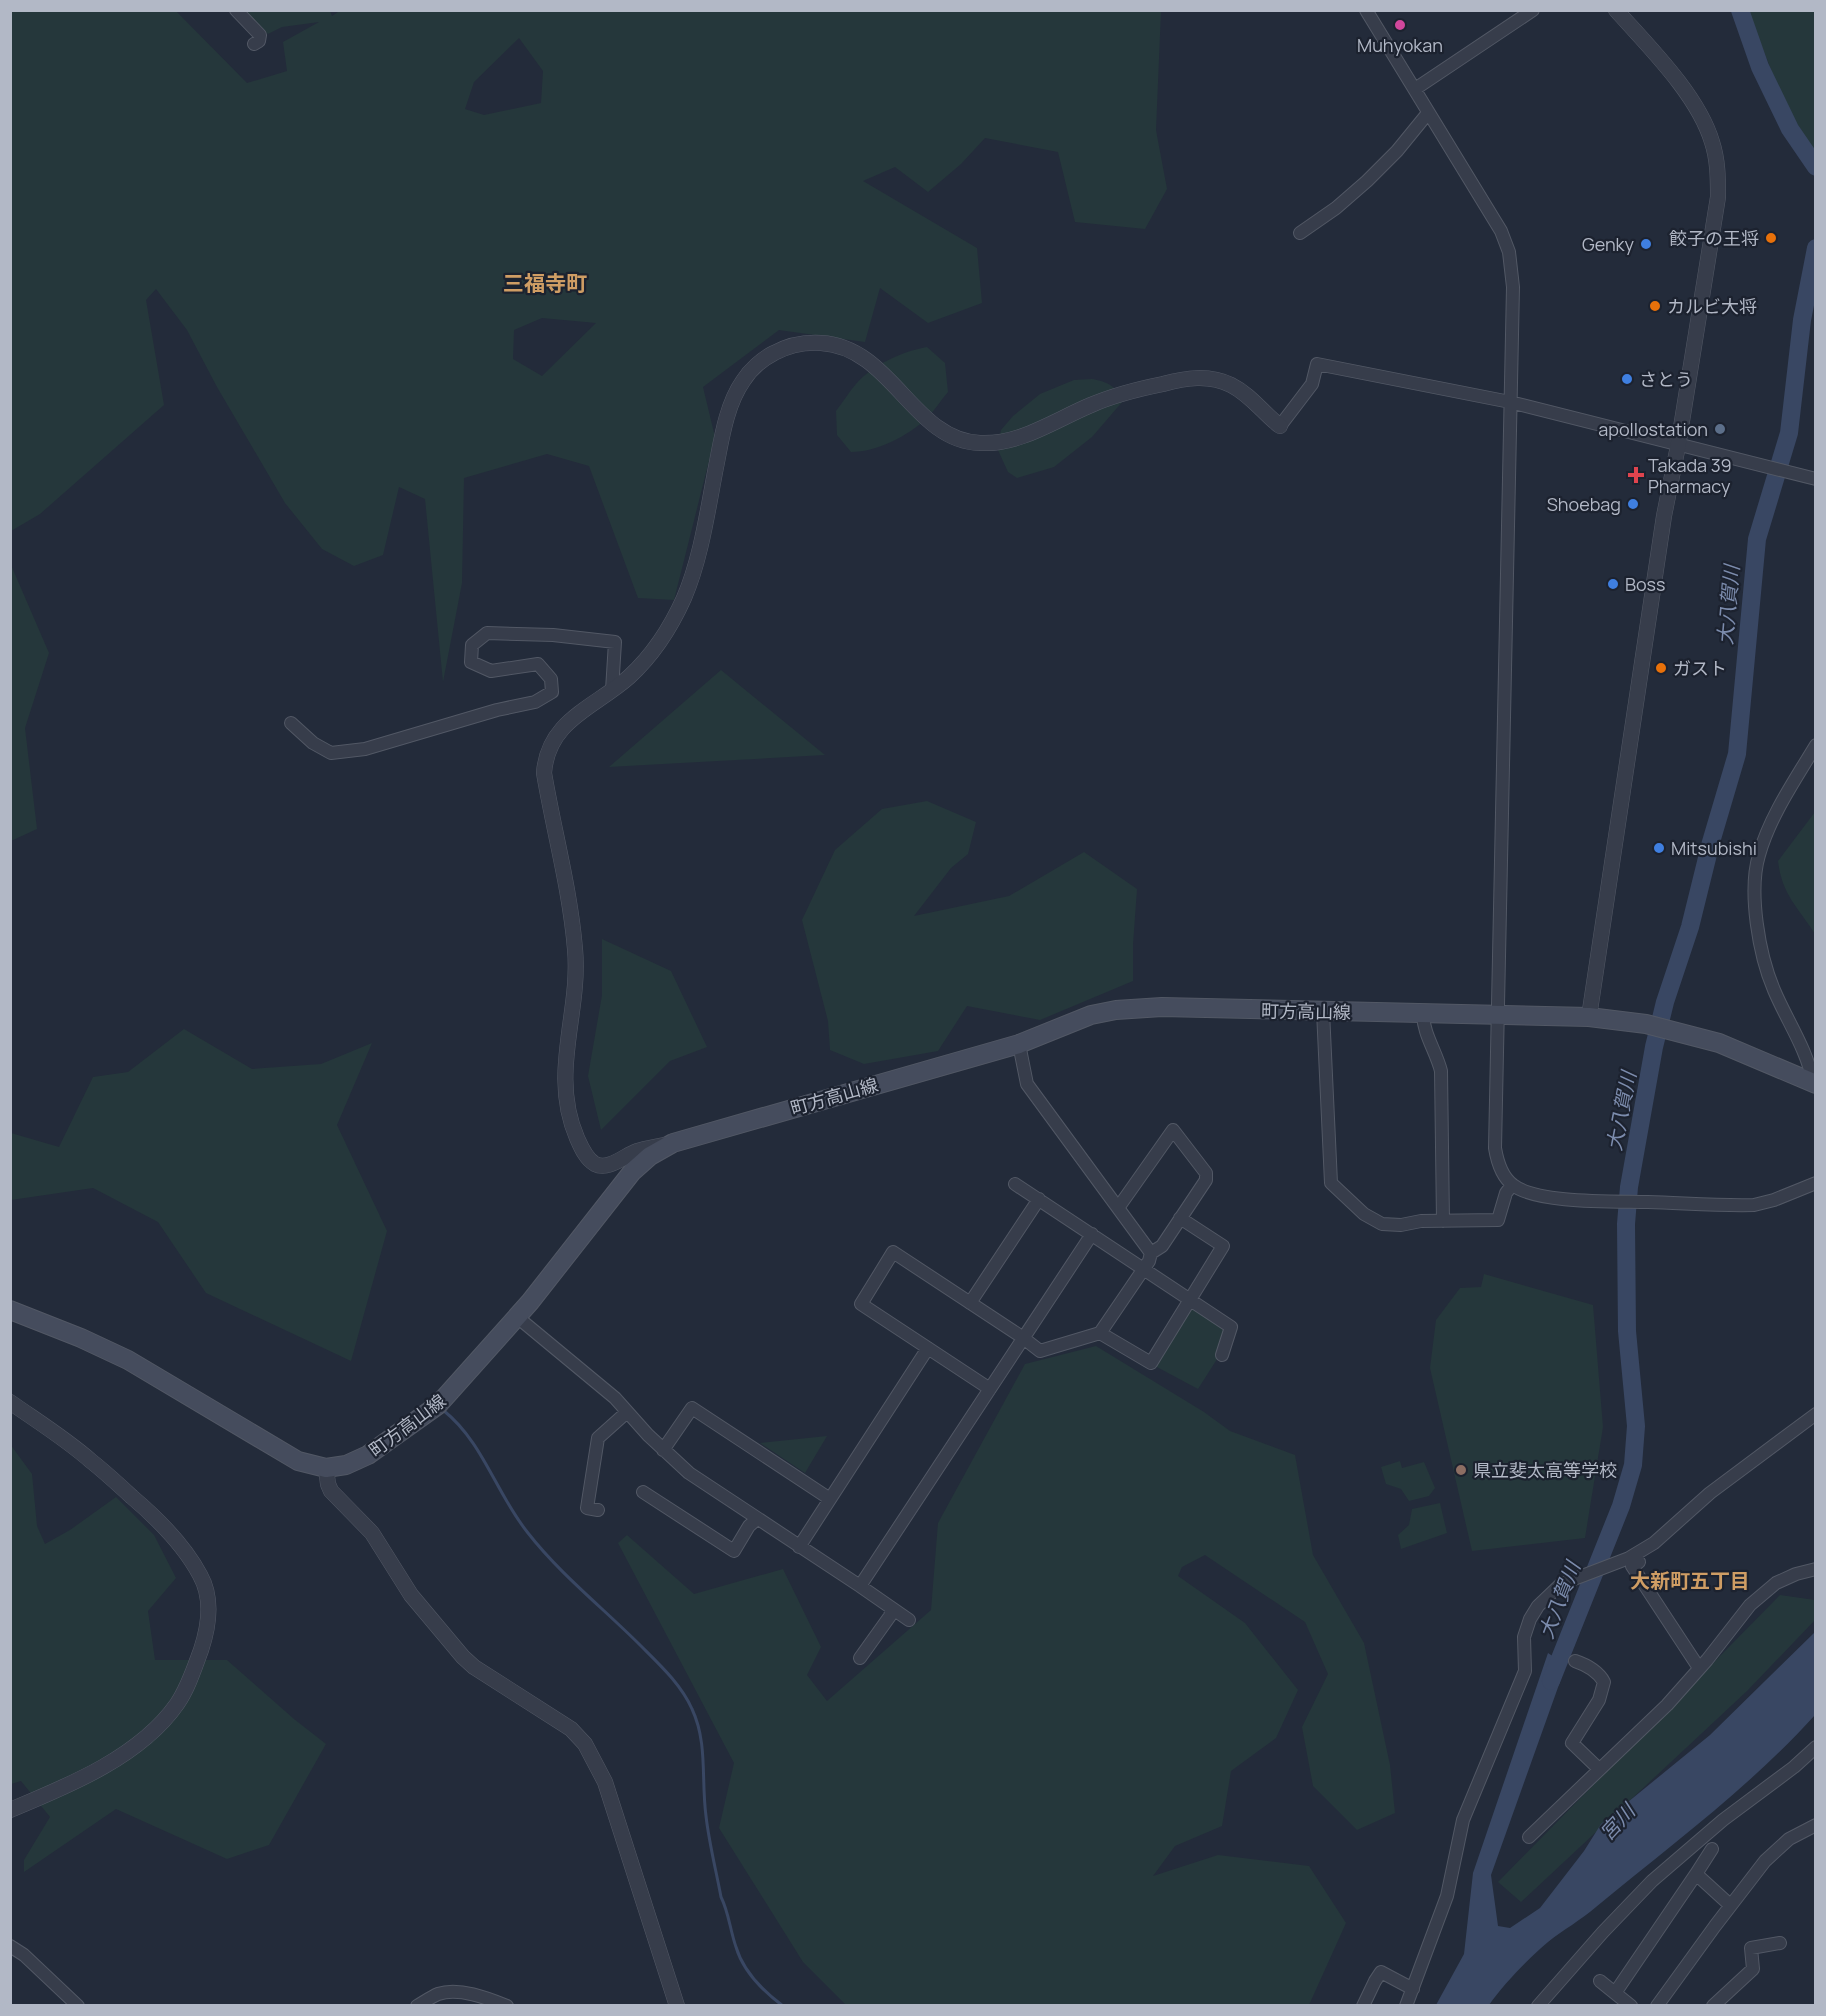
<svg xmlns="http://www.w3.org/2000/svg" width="1826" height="2016" viewBox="0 0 1826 2016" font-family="Manrope,'Noto Sans JP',sans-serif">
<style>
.green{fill:#25373b;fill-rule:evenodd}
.water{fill:#394763}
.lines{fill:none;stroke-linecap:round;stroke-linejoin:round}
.stream{stroke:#394763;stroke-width:3}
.river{stroke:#394763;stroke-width:18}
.minor-casing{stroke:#525865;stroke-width:14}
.tertiary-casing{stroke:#525865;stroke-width:16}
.secondary-casing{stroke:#525865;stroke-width:20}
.minor{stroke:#373d4b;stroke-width:12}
.tertiary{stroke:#373d4b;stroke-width:15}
.secondary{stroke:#454c5d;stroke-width:18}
.hotel-dot{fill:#d1479c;stroke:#1c222f;stroke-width:2}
.food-dot{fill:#e8710a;stroke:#1c222f;stroke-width:2}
.shop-dot{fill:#3f7fe0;stroke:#1c222f;stroke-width:2}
.service-dot{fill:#5c6f8a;stroke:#1c222f;stroke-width:2}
.health-dot{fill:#e0444e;stroke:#1c222f;stroke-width:2}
.education-dot{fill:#8d6e63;stroke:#1c222f;stroke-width:2}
.labels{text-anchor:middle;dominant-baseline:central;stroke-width:4.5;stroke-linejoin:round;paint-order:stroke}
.poi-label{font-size:18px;fill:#b2b8c6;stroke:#1c222f;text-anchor:start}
.street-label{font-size:18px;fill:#b2b8c6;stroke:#1c222f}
.water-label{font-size:20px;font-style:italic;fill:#7c8cad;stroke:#1c222f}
.neighbourhood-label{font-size:20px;font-weight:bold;fill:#cf9d64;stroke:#1c222f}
.quarter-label{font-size:21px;font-weight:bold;fill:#cf9d64;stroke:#1c222f}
</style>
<rect width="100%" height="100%" fill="#232b3a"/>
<path class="green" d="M341,10L1161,11L1156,130L1167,189L1145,229L1075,222L1058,152L985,138L961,164L928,192L895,167L863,181L977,248L982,303L928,323L880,288L865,342L779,330L703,387L715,437L674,600L638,598L589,466L547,454L464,478L462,583L443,682L425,499L399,487L383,555L354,566L322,549L285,503L217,387L187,330L156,289L146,300L164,405L40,514L11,531V11H176L247,83L287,71L283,42L319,22L282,27L268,34L247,12L249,11H330L332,16ZM519,38L543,71L541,103L484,115L465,109L474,82ZM542,318L596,323L542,376L513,359L514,330Z
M1748,11H1815V155L1781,95Z
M927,347L945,363L948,392C941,400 935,410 927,418C908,436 877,452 851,452L837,435L836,411C843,402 849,392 856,384C874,364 901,352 927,347Z
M1092,379C1108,382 1116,386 1123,401L1092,437L1054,467L1017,478L1008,472L997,448L1001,430L1013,416L1040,394L1074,380Z
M11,565L49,653L25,728L37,829L11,841Z
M721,670L825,755L609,767Z
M927,801L976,822L968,854L951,868L914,916L1009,896L1084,852L1137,889L1133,944V981L1040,1020L967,1006L938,1051L864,1064L830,1050L828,1021L802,920L835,850L882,809Z
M1815,812V934C1798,907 1782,895 1778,861Z
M602,939L671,971L707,1047L670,1061L601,1130L588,1076L602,995Z
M184,1029L252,1069L321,1064L372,1043L337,1125L387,1231L351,1361L206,1293L158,1222L93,1188L11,1200V1133L59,1147L93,1077L128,1072Z
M1484,1274L1593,1305L1603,1427L1585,1538L1472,1551L1430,1368L1436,1320L1460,1288L1481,1287Z
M1194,1307L1226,1329L1219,1356L1198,1389L1155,1366L1188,1311Z
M1096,1346L1204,1412L1230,1431L1295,1455L1313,1555L1364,1643L1390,1765L1395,1813L1357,1830L1313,1786L1302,1727L1328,1674L1305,1622L1205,1555L1182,1567L1178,1576L1245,1623L1298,1690L1276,1738L1231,1771L1222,1826L1175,1846L1153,1876L1218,1855L1309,1866L1346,1923L1309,2005H846L803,1962L719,1828L734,1763L618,1543L627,1535L694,1594L783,1569L821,1647L807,1675L827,1701L931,1610L938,1523L1025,1364Z
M827,1436L805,1473L760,1443Z
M10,1444L32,1474L37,1526L45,1544L70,1530L116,1497L154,1535L176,1578L148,1611L155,1660H227L294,1719L326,1744L269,1845L227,1859L116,1809L24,1872V1860L50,1817L21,1781L11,1784Z
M1400,1461L1402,1468L1424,1462L1435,1488L1429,1496L1409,1501L1401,1489L1386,1484L1381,1467Z
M1440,1503L1447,1533L1401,1549L1398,1535L1409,1525L1412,1509Z
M1780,1595L1815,1600V1620L1747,1691L1521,1902L1498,1882Z"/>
<path class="water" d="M1815,1632V1715C1750,1787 1671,1845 1596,1907C1581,1920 1563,1930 1548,1942C1528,1959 1504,1984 1489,2005H1436L1464,1954L1473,1873L1548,1653L1566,1665L1491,1875L1498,1926L1510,1928L1540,1908L1584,1851L1601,1824L1710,1735Z"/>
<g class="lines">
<path class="stream" d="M443,1410C484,1443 495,1492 528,1533C560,1574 603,1608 640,1645C659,1664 681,1684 692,1709C708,1743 701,1780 706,1816C709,1843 716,1870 721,1897C729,1913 730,1930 736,1947C743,1971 763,1991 783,2006"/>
<path class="river" d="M1740,10L1760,67L1790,129L1816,167
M1551,1681L1621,1506L1633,1465L1636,1426L1627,1331L1626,1224L1629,1187L1654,1047L1665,1002L1690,927L1711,842L1737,754L1757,539L1789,433L1802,320L1816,248"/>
<g class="minor-casing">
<path id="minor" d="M236,10L260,35L259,41L254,44
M1366,10L1501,231L1509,252L1513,287L1495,1148C1497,1160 1502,1177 1513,1185C1537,1204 1617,1201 1648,1202C1684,1203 1719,1206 1754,1205L1774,1200L1816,1183
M1415,89L1533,10
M1300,233L1336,208L1367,181L1397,151L1428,113
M1280,426L1312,384L1317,364L1510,402L1816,479
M291,723L313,743L331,753L365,749L497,710L535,702L552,692L551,679L538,664L491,671L471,662L472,645L487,633L553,635L615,642L612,690
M1323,1011L1331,1183L1364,1214L1382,1224L1401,1225L1421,1221L1498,1220L1506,1193L1512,1185
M1423,1013C1423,1034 1436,1051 1441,1071L1443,1221
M1019,1044L1027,1084L1151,1253
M1813,1082C1807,1049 1787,1021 1774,990C1759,955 1748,892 1759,855C1770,816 1795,780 1816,745
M1015,1184L1231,1327L1222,1355
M970,1303L1039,1199
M516,1316L615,1398L648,1435L689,1473L860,1586L1092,1234
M1100,1333L1151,1363L1223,1246L1180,1218
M990,1389L861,1304L893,1252L1022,1337L1040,1351L1100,1333L1149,1261L1151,1253L1162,1246L1206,1180V1173L1173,1130L1118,1208
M663,1450L692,1408L830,1499
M643,1492L734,1551L749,1526L757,1519
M598,1510L587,1508L598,1438L627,1412
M799,1547L928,1348
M1635,1556L1639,1562L1632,1566L1699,1668
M860,1586L909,1620
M860,1658L890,1616L892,1608
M1575,1661C1587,1665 1598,1671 1604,1682L1599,1700L1572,1743L1599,1769
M1529,1837L1667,1705L1707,1660L1750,1605L1776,1583L1796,1574L1816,1569
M1696,1874L1712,1849
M10,1946L24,1955L78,2006
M1600,1981L1631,2006
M1615,1993L1696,1874L1730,1905
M417,2006C424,2002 431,1997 438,1994C459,1987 487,1998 507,2006
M1363,2006L1375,1981L1381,1972L1413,1989
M1406,2006L1447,1896L1463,1820L1525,1671L1524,1637L1530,1619L1538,1606L1561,1584L1629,1558L1654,1543L1710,1493L1816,1414
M1538,2006L1603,1932L1652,1881L1723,1820L1794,1767L1816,1747
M1657,2006L1715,1926L1765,1861L1789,1839L1816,1825
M1713,2006L1753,1969L1751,1948L1780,1943"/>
</g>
<g class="tertiary-casing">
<path id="tertiary" d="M1589,1017L1664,516L1678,446L1718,197C1718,179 1718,160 1712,142C1698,95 1649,47 1616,10
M664,1145C655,1147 646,1148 637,1151C625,1155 609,1171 595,1164C586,1159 581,1147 577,1138C549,1073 581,1013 575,949C570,889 554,832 544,773C548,720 594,708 629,677C653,655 671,627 684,598C702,556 708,507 717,462C722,436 727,404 743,381C750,370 762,359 774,353C789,345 805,342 821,343C892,347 913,441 980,443C1020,445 1055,420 1091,405C1114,395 1138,389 1163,384C1186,378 1208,374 1231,385C1251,395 1263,413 1280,426
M10,1402C37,1421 66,1439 91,1461C105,1472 119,1485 132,1497C158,1519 184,1545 200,1575C213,1598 209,1626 201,1650C194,1669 188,1688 177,1704C140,1757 68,1786 10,1810
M326,1468L328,1484L331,1491L372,1533L411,1595L463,1657L474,1667L571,1729L585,1744L605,1782L677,2006"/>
</g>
<g class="secondary-casing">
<path id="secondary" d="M10,1310L81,1338L128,1360L298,1461L326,1468L346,1465L368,1455L438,1405L530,1302L632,1172L650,1156L673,1143L1019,1044L1091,1015L1116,1010L1162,1007L1589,1017L1646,1024L1719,1043L1816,1084"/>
</g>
<use href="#minor" class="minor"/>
<use href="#tertiary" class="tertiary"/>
<use href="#secondary" class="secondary"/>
</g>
<circle class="hotel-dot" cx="1400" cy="25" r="6"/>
<g class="food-dot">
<circle cx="1771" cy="238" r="6"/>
<circle cx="1655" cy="306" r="6"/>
<circle cx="1661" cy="668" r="6"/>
</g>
<g class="shop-dot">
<circle cx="1646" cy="244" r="6"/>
<circle cx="1627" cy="379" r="6"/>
<circle cx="1633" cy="504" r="6"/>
<circle cx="1613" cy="584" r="6"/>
<circle cx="1659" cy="848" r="6"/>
</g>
<circle class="service-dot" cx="1720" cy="429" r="6"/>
<path class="health-dot" d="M1633 466h6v6h6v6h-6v6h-6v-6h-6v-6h6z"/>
<circle class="education-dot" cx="1461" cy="1470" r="6"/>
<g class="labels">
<g class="poi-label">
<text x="1400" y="45" text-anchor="middle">Muhyokan</text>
<text x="1759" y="238" text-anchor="end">餃子の王将</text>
<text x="1634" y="244" text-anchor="end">Genky</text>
<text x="1667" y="306">カルビ大将</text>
<text x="1639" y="379">さとう</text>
<text x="1708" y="429" text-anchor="end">apollostation</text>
<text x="1648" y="465">Takada 39<tspan x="1648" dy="21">Pharmacy</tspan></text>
<text x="1621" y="504" text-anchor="end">Shoebag</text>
<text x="1625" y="584">Boss</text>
<text x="1673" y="668">ガスト</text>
<text x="1671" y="848">Mitsubishi</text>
<text x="1473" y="1470">県立斐太高等学校</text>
</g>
<g class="street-label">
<text transform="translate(1306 1011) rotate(1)">町方高山線</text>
<text transform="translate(834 1096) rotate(-16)">町方高山線</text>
<text transform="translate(407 1425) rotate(-37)">町方高山線</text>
</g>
<g class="water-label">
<text transform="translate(1728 605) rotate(-85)">大八賀川</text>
<text transform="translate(1621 1111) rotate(-79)">大八賀川</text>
<text transform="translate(1559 1600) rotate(-69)">大八賀川</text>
<text transform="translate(1617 1822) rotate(-47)">宮川</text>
</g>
<g class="neighbourhood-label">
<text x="1690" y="1580">大新町五丁目</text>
</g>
<g class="quarter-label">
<text x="545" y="283">三福寺町</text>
</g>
</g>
<rect width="1826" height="2016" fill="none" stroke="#b2b8c6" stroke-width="24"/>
</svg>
